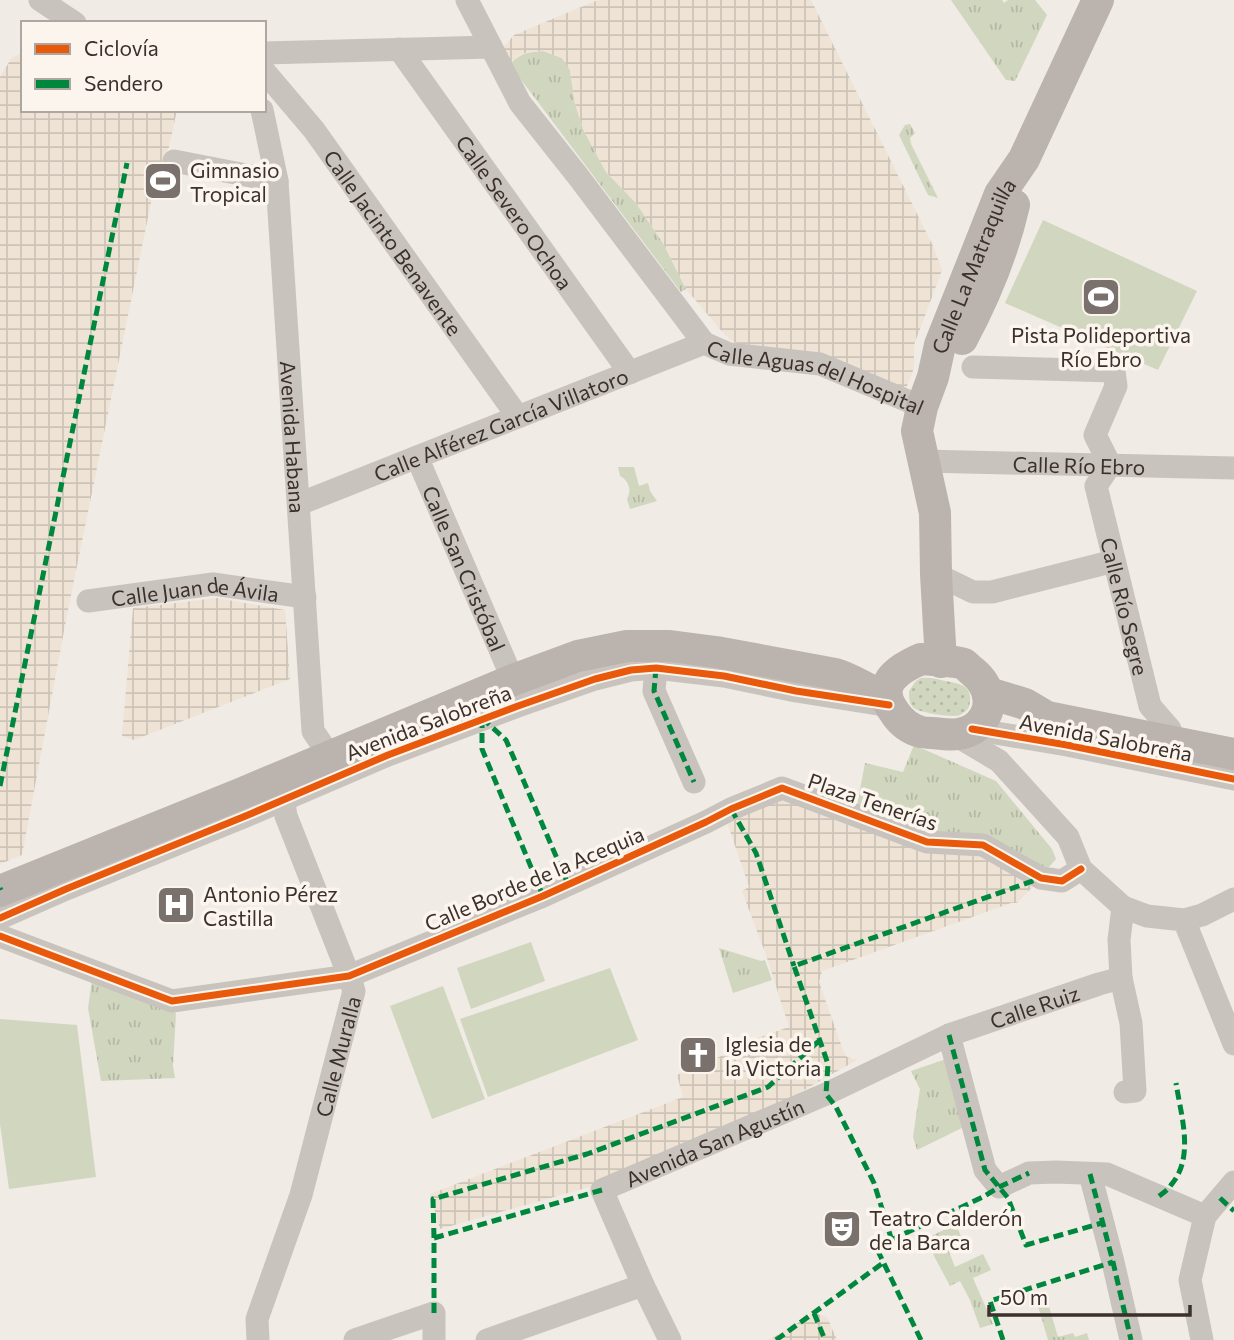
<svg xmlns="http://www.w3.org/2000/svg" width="1234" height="1340" viewBox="0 0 1234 1340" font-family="Commissioner,sans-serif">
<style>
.grass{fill:url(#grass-tufts)}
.garden{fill:url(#garden-dots)}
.pitch{fill:#d1d6bf}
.plaza{fill:url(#plaza-grid)}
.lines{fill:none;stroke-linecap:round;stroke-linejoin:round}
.street{stroke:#c9c3be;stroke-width:23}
.secondary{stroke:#bab3ae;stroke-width:32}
.quiet{stroke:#00873e;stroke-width:5;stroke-dasharray:10 5;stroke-linecap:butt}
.cycleway-casing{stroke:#fbf5ee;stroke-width:11}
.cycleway{stroke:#e8590c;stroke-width:7}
.labels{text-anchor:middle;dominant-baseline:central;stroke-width:7;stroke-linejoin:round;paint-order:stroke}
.poi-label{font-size:21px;fill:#3b302b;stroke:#fbf5ee;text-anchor:start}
.street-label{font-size:21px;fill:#3b302b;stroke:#fbf5ee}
</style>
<defs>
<pattern id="grass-tufts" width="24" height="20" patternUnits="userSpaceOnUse" patternTransform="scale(1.75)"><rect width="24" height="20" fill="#d1d6bf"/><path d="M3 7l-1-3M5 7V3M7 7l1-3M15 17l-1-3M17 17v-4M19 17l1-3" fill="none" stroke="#b4b8a4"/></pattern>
<pattern id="garden-dots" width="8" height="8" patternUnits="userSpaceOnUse" patternTransform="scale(1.75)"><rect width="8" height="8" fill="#d1d6bf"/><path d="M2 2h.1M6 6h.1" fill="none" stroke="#b4b8a4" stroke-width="1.8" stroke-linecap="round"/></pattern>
<pattern id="plaza-grid" width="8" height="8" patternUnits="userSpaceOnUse" patternTransform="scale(1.75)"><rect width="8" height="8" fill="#eee3d5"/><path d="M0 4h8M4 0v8" fill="none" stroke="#cdc3b7"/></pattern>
</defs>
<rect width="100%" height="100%" fill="#f0ebe5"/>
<path class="grass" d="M951,0H1002L1004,3L1008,0H1035L1047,15L1015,81L1006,80Z
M543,51L562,58L570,70L575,104L584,131L606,172L636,203L663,243L686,289L681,292L513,69L512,62C521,53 530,52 543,51Z
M910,124L915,133L910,138L911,144L938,198L928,195L899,135L905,125Z
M618,467H634L639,486L648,483L650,491L657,501L630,509L627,499C632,490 629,481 620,476Z
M914,745L996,781L1052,849L1056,859L1049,867H1044L924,833L856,811L865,763L903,772Z
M719,948L761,961L765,960L772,980L733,993Z
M92,980L176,1013L173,1066L175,1078L101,1081L88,1008Z
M946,1059L968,1125L917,1150L913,1137L920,1089L911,1071Z
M956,1224L962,1239L947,1247L955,1267L983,1254L991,1270L973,1278L993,1324L980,1328L970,1300L960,1281L950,1286L925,1239Z
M1048,1303L1058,1337L1073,1333L1075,1337L1087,1333L1089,1340H1048L1038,1306Z"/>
<path class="garden" d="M921,678C930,677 937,679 945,681C963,684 974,687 969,707C967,710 964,713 960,715C953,718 921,713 914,708C909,704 909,697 909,691L916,681Z"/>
<path class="pitch" d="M1043,220L1197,291L1158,370L1005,303Z
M531,942L545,981L471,1009L457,968Z
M610,968L638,1040L488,1097L460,1019Z
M443,986L485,1099L432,1119L390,1006Z
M0,1019L77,1025L96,1177L9,1189L0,1124Z"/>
<path class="plaza" d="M598,0H811L933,246L942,270L914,345V368L905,391L743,349L725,335L686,289L663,243L636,203L606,172L584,131L575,104L570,70L562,58L543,51L529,52L519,55L512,62L506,60L502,49L514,35Z
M23,52V110H177L169,147L157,173L67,615L22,855L0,864V77L11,59Z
M217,598L285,610L290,679L134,740L122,736L133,608Z
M782,788L845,811L983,845L1041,878L1017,903H1011L822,971L819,982L844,1053L847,1057L857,1060L786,1100L600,1184L440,1229L430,1194L683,1097L677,1075L726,1054L740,1044L789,1027L766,955L742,891L749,887L727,822Z
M814,1313L827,1317L837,1340H769Z"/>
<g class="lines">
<g class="street">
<path d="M40,0L75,23"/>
<path id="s1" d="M467,0L520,103L577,175L704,343L729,354L820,364L922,407"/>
<path id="s2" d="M399,49L630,373"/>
<path d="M264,53L491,47"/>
<path id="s3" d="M264,71L314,130L518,417"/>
<path id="s4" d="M262,110L277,181L313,731L323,746L336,754"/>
<path d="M174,161L277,181"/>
<path id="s5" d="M973,367L1114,371L1116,386L1095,435L1110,465L1096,486L1150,706L1170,729L1173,742"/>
<path id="s6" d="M417,457L513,680"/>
<path id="s7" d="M923,461L1234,468"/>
<path id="s8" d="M299,504L704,343"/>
<path d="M936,574L973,592H992L1114,561"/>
<path id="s9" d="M88,601L213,584L305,597"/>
<path d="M656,668L654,691L694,782"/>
<path d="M972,729L1067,745L1234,779"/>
<path d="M957,736L999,761L1068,837L1081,869L1123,907L1147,916L1184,920L1234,1044"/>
<path d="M1123,907L1119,940L1121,978L1131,1023L1135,1091L1125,1092"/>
<path d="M0,918L66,889L248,815L388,755L518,706L595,679L631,670L656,668L724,676L796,691L884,705"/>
<path d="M1184,920L1202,915L1234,899"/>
<path d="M0,936L172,1001L349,976L543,896L706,822L731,809L782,788L927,842L983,845L1041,878L1062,881L1081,869"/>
<path d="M949,1035L985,1170L999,1187L1029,1173L1056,1172L1107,1174L1205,1216"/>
<path d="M1090,1174L1113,1262L1131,1340"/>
<path id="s10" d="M258,1340L257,1319L301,1195L354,991L349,976L286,816L281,786"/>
<path d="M355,1340L434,1313V1340"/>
<path d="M487,1340L643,1285"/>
<path id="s11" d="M670,1340L643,1285L602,1190L826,1094L949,1035L1099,984L1121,978"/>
<path d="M1202,1340L1190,1280L1205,1216L1234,1182"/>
</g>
<g class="secondary">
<path d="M962,339C985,296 1003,253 1014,205"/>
<path d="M921,659C931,660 956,661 964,664C967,666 969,669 972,671C992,687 996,713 973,729C962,735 954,735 942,734C935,733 927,733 921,732C910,729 901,722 895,713C874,685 896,670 921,659Z"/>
<path id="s12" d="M941,662L936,574L935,513L917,431L922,407L933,377L940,345L1000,194L1024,159L1098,0"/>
<path d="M989,693L1025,704L1047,717L1234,754"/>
<path d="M0,891L240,794L513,680L578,656L627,646H670L716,652L835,674C853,679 868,691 886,697"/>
</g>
<path class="quiet" d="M656,668L654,691L694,782
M482,718V749L543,896
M482,718L506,740L568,884
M0,786L127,163
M731,809L756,853L794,966
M0,888L1,890
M949,1035L985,1170L1008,1198L1026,1245L1102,1223
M1090,1174L1113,1262L1131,1340
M1159,1196C1163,1193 1168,1190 1171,1185C1195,1157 1181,1116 1176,1083
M1220,1198L1234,1211
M434,1238L433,1199L587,1154L768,1087L820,1040
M892,1241L874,1183L836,1107L826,1094L828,1064L794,966L1041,878
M434,1313V1238L602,1190
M814,1313L825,1340
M776,1340L883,1263
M921,1340L876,1247L983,1197L999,1187L1029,1173
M1003,1340L990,1301L1113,1262"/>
<g class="cycleway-casing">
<path id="cycleway" d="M972,729L1067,745L1234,779
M0,918L66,889L248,815L388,755L518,706L595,679L631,670L656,668L724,676L796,691L889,705
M0,936L172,1001L349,976L543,896L706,822L731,809L782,788L927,842L983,845L1041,878L1062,881L1081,869"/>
</g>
<use href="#cycleway" class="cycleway"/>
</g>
<defs>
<g id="stadium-square" transform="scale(2.0125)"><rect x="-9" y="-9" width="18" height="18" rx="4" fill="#7a716c" stroke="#fbf5ee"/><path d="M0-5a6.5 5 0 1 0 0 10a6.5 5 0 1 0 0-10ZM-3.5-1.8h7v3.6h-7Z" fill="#fff"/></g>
<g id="hospital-square" transform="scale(2.0125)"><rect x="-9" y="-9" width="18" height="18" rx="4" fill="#7a716c" stroke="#fbf5ee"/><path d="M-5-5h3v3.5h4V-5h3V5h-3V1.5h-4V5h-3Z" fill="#fff"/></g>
<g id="church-square" transform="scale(2.0125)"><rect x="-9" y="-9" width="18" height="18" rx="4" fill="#7a716c" stroke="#fbf5ee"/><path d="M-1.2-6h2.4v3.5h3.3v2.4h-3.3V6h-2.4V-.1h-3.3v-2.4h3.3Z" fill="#fff"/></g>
<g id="theatre-square" transform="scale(2.0125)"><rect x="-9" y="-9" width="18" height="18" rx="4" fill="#7a716c" stroke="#fbf5ee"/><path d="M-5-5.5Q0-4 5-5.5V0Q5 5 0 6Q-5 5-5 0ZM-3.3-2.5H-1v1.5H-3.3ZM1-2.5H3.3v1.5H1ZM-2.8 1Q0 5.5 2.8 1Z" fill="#fff"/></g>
</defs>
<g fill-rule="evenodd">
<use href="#stadium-square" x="163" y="181"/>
<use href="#stadium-square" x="1101" y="297"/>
<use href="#hospital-square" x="176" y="905"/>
<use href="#church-square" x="698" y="1055"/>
<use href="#theatre-square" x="842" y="1229"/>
</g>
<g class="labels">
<g class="poi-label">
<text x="190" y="169">Gimnasio<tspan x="190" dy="24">Tropical</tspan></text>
<text x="1101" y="334" text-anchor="middle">Pista Polideportiva<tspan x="1101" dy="24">Río Ebro</tspan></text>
<text x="203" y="893">Antonio Pérez<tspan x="203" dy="24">Castilla</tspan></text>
<text x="725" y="1043">Iglesia de<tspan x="725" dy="24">la Victoria</tspan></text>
<text x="869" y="1217">Teatro Calderón<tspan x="869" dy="24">de la Barca</tspan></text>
</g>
<g class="street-label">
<text stroke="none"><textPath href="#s2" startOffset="200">Calle Severo Ochoa</textPath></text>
<text stroke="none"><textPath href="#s3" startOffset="215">Calle Jacinto Benavente</textPath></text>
<text stroke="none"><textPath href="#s12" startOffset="408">Calle La Matraquilla</textPath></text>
<text stroke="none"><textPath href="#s1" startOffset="536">Calle Aguas del Hospital</textPath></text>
<text stroke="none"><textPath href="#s8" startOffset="217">Calle Alférez García Villatoro</textPath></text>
<text stroke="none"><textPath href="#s4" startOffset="329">Avenida Habana</textPath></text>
<text stroke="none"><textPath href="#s7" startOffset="156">Calle Río Ebro</textPath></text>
<text stroke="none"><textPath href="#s6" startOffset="121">Calle San Cristóbal</textPath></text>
<text stroke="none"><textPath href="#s9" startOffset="108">Calle Juan de Ávila</textPath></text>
<text stroke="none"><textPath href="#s5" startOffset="392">Calle Río Segre</textPath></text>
<text transform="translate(428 722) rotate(-21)">Avenida Salobreña</text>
<text transform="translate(1106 737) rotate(11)">Avenida Salobreña</text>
<text transform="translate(873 801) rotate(19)">Plaza Tenerías</text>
<text transform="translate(534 878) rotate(-23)">Calle Borde de la Acequia</text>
<text stroke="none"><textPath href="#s11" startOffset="635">Calle Ruiz</textPath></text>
<text stroke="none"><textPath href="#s10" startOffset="296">Calle Muralla</textPath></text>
<text stroke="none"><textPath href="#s11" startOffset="287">Avenida San Agustín</textPath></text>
</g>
</g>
<rect x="21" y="21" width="245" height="91" fill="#fbf5ee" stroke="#aea6a0" stroke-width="2"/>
<rect x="35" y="44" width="35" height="10" fill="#e8590c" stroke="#aea6a0" stroke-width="2"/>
<text x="84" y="56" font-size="21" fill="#3b302b">Ciclovía</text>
<rect x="35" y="79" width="35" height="10" fill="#00873e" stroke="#aea6a0" stroke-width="2"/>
<text x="84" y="91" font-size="21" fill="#3b302b">Sendero</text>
<path d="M989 1305v10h201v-10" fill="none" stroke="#3b302b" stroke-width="3.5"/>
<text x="1000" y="1305" font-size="21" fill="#3b302b" stroke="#fbf5ee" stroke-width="5" paint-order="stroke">50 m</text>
</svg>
